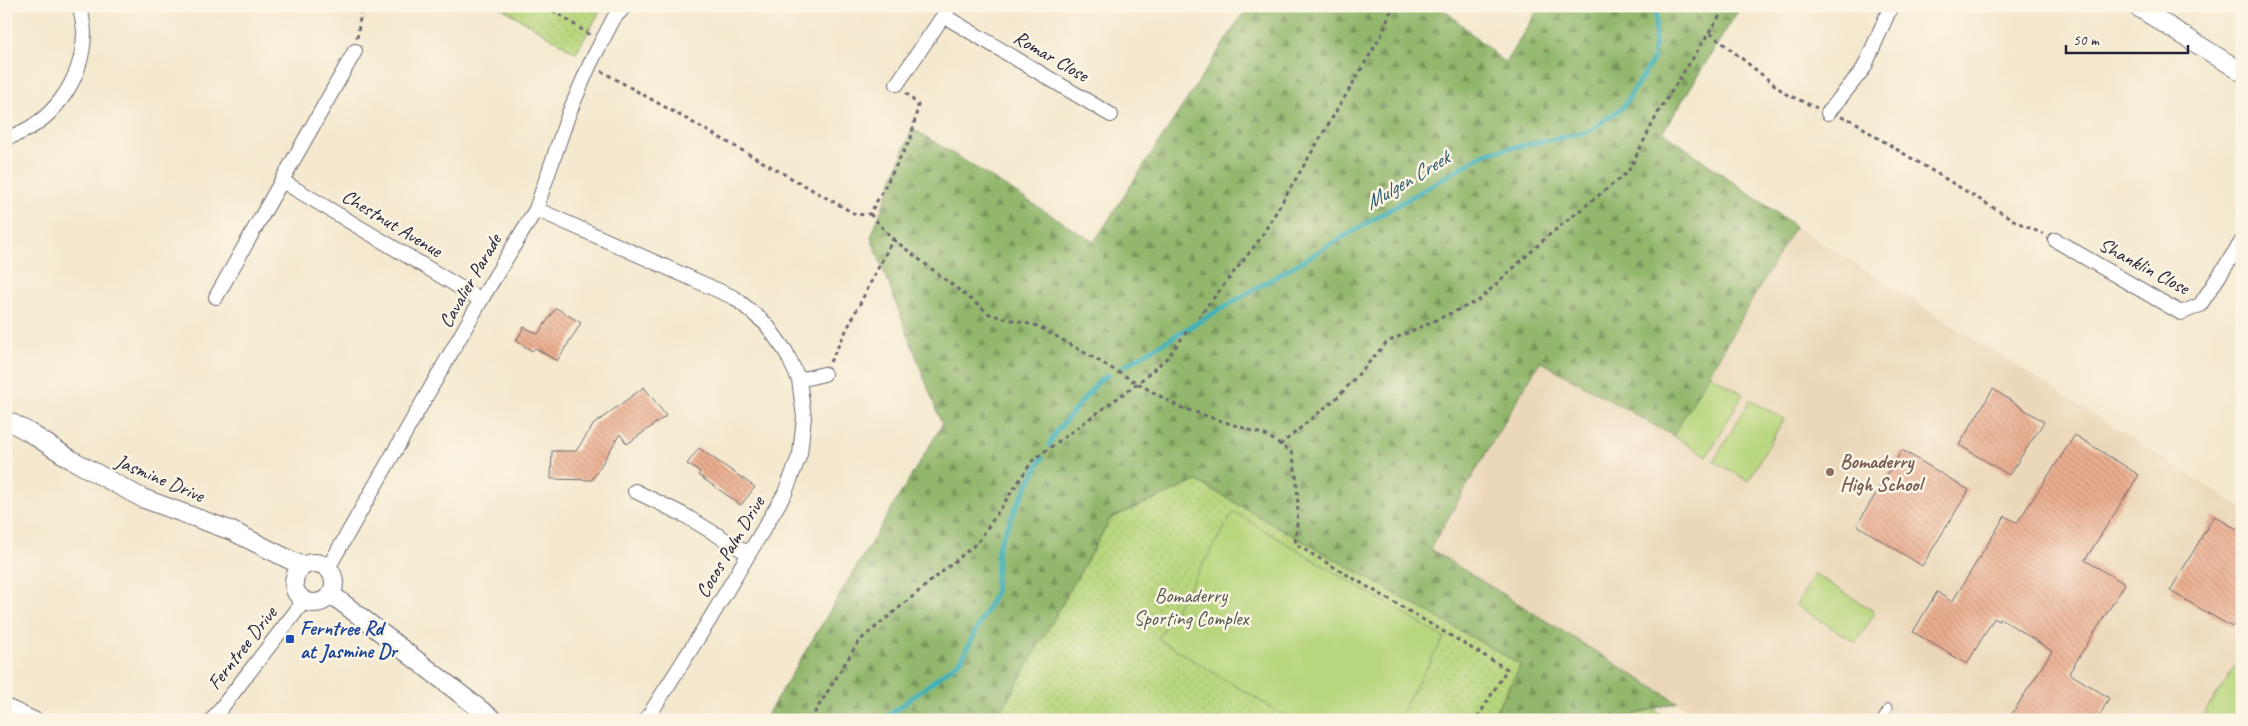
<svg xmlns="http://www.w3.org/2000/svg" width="2248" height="726" viewBox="0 0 2248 726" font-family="Caveat,sans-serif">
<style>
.built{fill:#ebd8ba}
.grass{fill:url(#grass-dots);stroke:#6d7c5c}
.forest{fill:url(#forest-firs);stroke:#5a6c54}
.pitch{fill:#b8d67d;stroke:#6d7c5c}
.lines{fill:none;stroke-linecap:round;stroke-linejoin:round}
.stream{stroke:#40b1b8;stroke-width:5}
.building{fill:url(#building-back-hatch)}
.service-casing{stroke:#6c686f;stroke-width:9}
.minor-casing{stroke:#6c686f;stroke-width:16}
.tertiary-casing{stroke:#6c686f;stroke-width:20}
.path{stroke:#6c686f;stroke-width:3;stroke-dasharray:4 4;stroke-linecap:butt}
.service{stroke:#fff;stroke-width:7}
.minor{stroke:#fff;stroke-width:14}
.tertiary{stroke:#fff;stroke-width:18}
.education-dot{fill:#8d6e63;stroke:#fcf5e5;stroke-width:2}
.transit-dot{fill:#1a4fb4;stroke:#fcf5e5;stroke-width:2}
.labels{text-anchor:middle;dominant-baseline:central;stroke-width:5;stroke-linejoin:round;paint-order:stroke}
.street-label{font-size:20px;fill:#22223b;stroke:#fcf5e5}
.education-label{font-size:20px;font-weight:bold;fill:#785e54;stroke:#fcf5e5;text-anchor:start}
.park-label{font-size:20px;fill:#4f584f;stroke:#fcf5e5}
.transit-label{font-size:20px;font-weight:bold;fill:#164399;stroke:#fcf5e5;text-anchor:start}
.water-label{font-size:21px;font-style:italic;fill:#2e5b6d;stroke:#fcf5e5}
</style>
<defs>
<pattern id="grass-dots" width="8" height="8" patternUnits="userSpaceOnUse" patternTransform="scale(1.25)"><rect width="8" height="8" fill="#b8d67d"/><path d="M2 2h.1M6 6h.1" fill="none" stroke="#9eb76d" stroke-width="1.8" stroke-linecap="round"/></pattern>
<pattern id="forest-firs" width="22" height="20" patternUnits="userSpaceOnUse" patternTransform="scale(1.25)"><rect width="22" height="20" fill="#92b76c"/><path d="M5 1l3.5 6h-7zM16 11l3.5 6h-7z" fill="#77945a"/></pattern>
<pattern id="building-back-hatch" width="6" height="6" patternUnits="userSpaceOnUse" patternTransform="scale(1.25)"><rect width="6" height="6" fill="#eaad8f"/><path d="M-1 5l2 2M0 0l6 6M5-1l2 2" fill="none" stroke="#c8957c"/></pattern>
</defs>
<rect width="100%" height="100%" fill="#fcf5e5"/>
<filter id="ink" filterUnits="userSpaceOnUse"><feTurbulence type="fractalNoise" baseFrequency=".02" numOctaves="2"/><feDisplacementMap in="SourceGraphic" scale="10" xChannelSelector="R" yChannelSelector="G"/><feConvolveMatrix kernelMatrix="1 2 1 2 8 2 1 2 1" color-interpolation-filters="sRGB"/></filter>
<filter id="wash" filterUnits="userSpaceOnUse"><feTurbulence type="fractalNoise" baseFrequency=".0096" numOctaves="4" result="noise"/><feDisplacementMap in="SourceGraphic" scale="20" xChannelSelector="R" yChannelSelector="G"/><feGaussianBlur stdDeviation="1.12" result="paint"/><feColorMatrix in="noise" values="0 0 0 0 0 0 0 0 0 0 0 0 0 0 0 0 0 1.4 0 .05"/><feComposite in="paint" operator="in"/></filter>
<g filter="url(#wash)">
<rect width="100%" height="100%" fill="#f4e9cf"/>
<path class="built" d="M1795,226L2242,508V720H1705L1430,549L1540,360L1673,435Z"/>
<path class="grass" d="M499,6H603L576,53Z
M1197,481L1521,665L1493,715L1498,720H996L1111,518Z
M1653,709L1671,720H1616Z"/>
<path class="forest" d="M1248,6H1440L1505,63L1540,6H1741L1663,132L1795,226L1673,436L1540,361L1430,549L1677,702L1616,720H1498L1493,716L1521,665L1197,481L1111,518L996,720H764L942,425L871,237L912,128L1094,242Z"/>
<path class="pitch" d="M1709,374L1743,394L1707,456L1673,436Z
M1750,400L1784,419L1748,481L1714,461Z
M1234,512L1444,638L1396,720H1292L1158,639Z
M1815,574L1875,612L1856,643L1796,605Z
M2242,656V720H2211L2203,715Z"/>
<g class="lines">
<path class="stream" d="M1124,366L1486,153L1588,132L1623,107L1653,60L1657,6
M1049,445L1055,433L1100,380L1108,375
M883,720L961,660L995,594L998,547L1018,503L1042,458"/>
</g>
<g id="blocks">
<path class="building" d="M556,308L581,323L557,361L535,348L532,351L516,341L524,327L538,334Z
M644,387L666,416L627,444L620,434L592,480L551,479L552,451H576L594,424Z
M1993,389L2044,422L2009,475L1959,445Z
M2075,435L2139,475L2085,560L2125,584L2069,673L2109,698L2097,720H2008L2052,651L2000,618L1999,621L1994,618L1967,664L1913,632L1937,592L1952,602L2005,516L2017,523Z
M699,448L755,487L741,505L698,475L700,472L687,464Z
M1902,450L1969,490L1922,566L1857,525Z
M2214,516L2242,532V611L2232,627L2170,591Z"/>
</g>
</g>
<g filter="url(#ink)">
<use href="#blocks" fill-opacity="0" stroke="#6c686f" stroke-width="1"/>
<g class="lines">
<g class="service-casing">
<path id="service" d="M1881,720L1888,708"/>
</g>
<g class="minor-casing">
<path id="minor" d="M944,16L1111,115
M897,84L950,6
M1828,113L1864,68L1891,6
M6,138C52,125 83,80 84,33C84,24 81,15 80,6
M282,181L481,300
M536,209L735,298L766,324L786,352L799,380L804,417L800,454L785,493L710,619L646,720
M2055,240L2181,313L2200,305L2242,241
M216,297L355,51
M799,380L824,374
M635,491L684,515L749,554
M328,568L481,300L536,209L569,113L590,64L614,18L625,6
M6,706L36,720
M212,720L304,601"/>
</g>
<g class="tertiary-casing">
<path id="tertiary" d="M2136,6L2242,72
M6,420L27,431L72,460L142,498L232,531L302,566
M294 583a20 20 0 1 1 40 0a20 20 0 1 1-40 0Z
M331,594L494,720"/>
</g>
<path class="path" d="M546,6L590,35
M1710,33L1786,94L1817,108
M357,38L362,6
M601,71L857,215L870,214L911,138L918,105L906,93
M1841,117L1854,121L1873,135L2017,222L2043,234
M893,239L991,315L1038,326L1179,407L1268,436L1292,453C1299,484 1299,512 1295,544L1507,669L1476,720
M1198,318L1260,239L1381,36L1393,6
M830,362L893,239L870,214
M1280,445L1340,395L1387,342L1478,301L1549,235L1628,172L1659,111L1726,6
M810,720L859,641L978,542L1033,460L1138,383L1167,358L1188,330"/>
<use href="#service" class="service"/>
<use href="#minor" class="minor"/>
<use href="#tertiary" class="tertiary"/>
</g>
</g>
<circle class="education-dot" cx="1830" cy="472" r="5"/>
<rect class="transit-dot" x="285" y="634" width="10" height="10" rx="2.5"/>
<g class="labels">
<g class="street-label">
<text transform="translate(1051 56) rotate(30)">Romar Close</text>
<text transform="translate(392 223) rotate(31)">Chestnut Avenue</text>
<text transform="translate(2144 266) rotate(28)">Shanklin Close</text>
<text transform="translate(470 281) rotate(-60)">Cavalier Parade</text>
<text transform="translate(160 478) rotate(23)">Jasmine Drive</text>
<text transform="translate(730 547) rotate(-59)">Cocos Palm Drive</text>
<text transform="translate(242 648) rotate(-52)">Ferntree Drive</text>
</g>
<g class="education-label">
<text x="1840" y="461">Bomaderry<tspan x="1840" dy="23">High School</tspan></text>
</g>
<g class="park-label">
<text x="1191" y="595">Bomaderry<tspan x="1191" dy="23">Sporting Complex</tspan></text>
</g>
<g class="transit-label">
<text x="300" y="628">Ferntree Rd<tspan x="300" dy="23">at Jasmine Dr</tspan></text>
</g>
<g class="water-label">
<text transform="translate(1407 180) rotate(-31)">Mulgen Creek</text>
</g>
</g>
<rect width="2248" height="726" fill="none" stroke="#fcf5e5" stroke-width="25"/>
<path d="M2066 45v8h122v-8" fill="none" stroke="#22223b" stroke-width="2.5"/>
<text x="2073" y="45" font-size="15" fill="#22223b" stroke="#fcf5e5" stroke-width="4" paint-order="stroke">50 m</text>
</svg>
